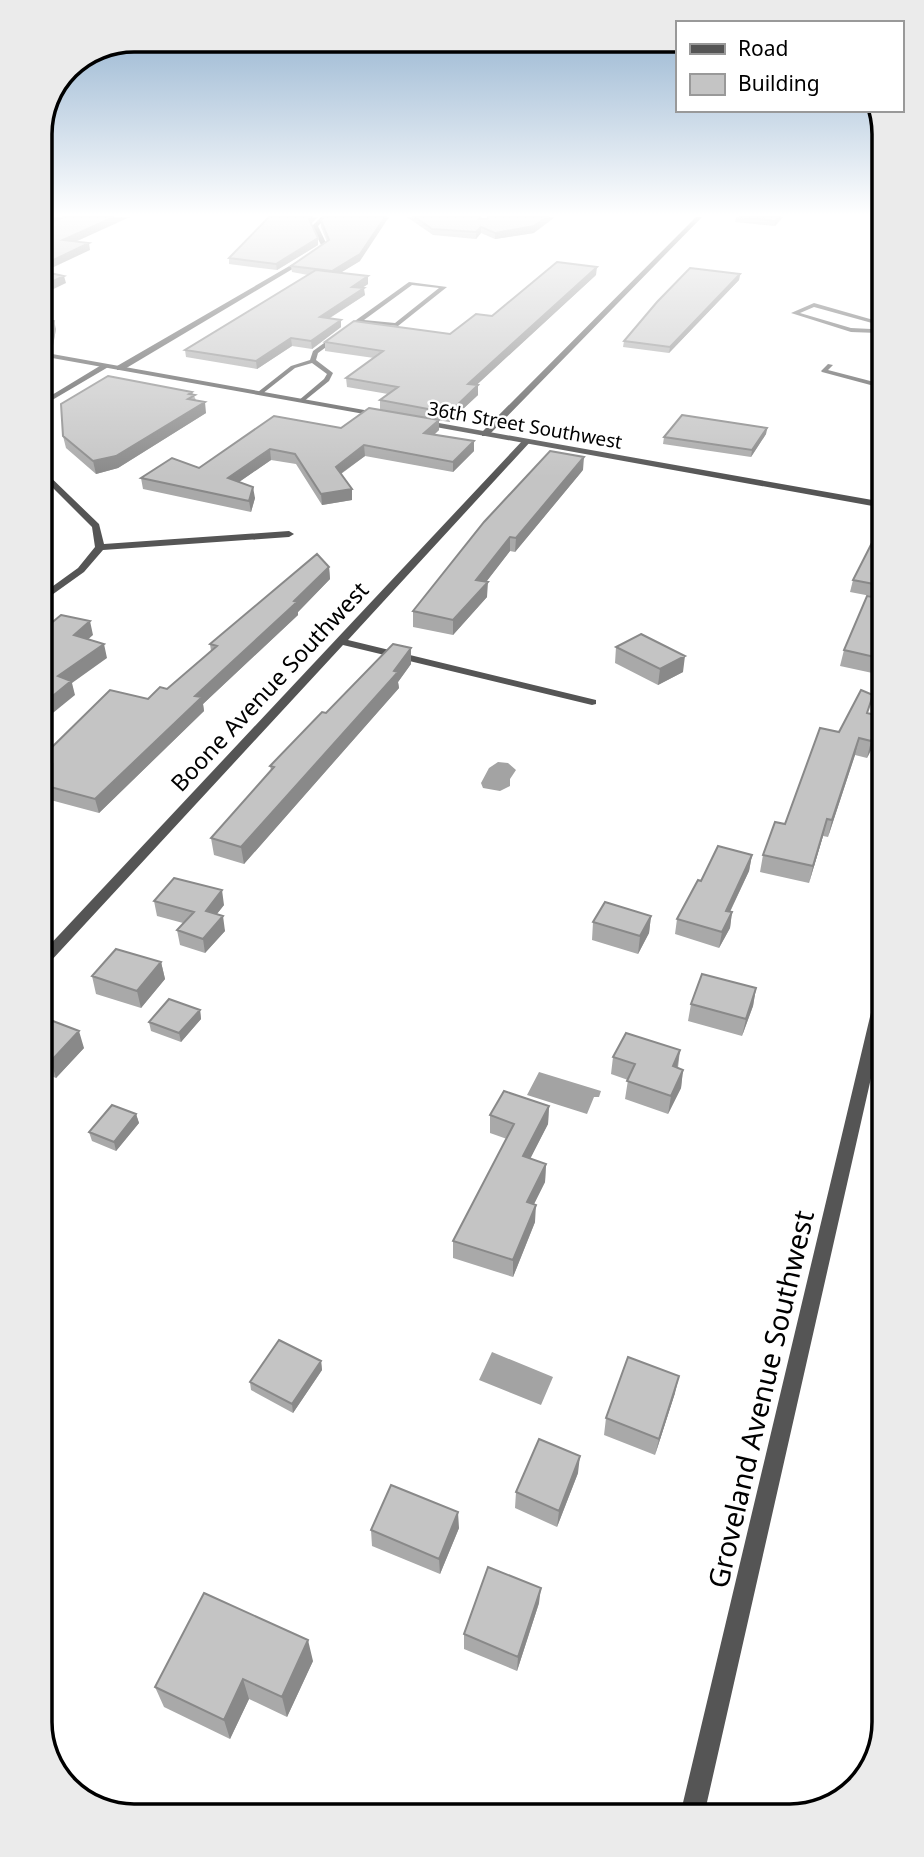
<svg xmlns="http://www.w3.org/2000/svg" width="924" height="1857" viewBox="0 0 924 1857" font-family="'Noto Sans',sans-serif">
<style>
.water{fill:#a3a3a3}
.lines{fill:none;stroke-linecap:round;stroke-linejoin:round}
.service{fill:#555;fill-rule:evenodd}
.minor{fill:#555;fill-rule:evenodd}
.tertiary{fill:#555;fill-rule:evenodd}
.wall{fill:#a9a9a9}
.shaded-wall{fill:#898989}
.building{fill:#c4c4c4;stroke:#898989;stroke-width:2}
.labels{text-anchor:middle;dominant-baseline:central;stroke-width:5;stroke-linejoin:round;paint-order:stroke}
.far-street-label{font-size:19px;fill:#000;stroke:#fff}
.street-label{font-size:23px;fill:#000;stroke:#fff}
.near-street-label{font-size:28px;fill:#000;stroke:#fff}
.rim{fill:none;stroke:#000;stroke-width:3.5}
</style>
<rect width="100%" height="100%" fill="#fff"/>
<path class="water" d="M498,762L508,763L516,770L510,779V786L500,791L483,788L481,783L489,768Z
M539,1072L601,1091L599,1097H594L587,1114L527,1095Z
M492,1352L553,1377L541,1405L479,1380Z"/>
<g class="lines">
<path class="service" d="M409,282L447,287L398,326L359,323L318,353L316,360L333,373L329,381L303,402L298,401L324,379L327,374L312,363L295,368L262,394H258V392L291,366L310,360L313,351ZM412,285L439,288L395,323L364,320Z
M814,303L877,321L878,333L851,332L791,313ZM814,307L872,323L871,329L851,328L800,313Z
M828,364L833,365L828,370L878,383V387L822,372L821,371Z"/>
<path class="minor" d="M321,217H327L318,226L327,245L321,252L123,370H117V366L317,250L321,245L312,226Z
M696,217H702L488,436H482V432Z
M103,364L110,366L42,406V401Z
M524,439L531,441L348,640L596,700V704L592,705L343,645L49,963L44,965V951Z
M42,469L99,524L104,544L289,531L294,534L289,537L103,550L84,572L42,602V594L78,568L95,547L92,527L42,477Z
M881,995V1034L705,1811H681L874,1000Z"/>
<path class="tertiary" d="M41,352L381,413L385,415L381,417L41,356Z
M422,420L878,501V507L419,424L418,422Z"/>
</g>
<path class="wall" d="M407,217H482V219L534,233L495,239L481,233L476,239L433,235Z
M736,217H783L775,226L735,222Z
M321,220L360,261L340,273L368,284L362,288L365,295L330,318L341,327L312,349L292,346L257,369L186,357L185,350L308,275L292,272L291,266L327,242L321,227Z
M311,224L318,245L277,270L229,264V258Z
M740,274L739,280L669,353L623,347L624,341Z
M596,275L476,385H478V395L449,422L380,410V400L388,394L347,387L346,378L374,358L325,351V342L450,334Z
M41,319L56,329L52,351L45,352L49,353L50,360L48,372L41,376Z
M192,392L196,400L206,413L118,468L96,474L66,448L63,436Z
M341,428L439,430L434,435L474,451L453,472L365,456L341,474L352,489V500L322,505L296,464L271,460L239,482L255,498L251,512L143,489L141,478L199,468Z
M767,428L766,434L751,457L663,444L664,437Z
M583,470L515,552L510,551L486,582L487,597L453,635L413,627V611Z
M879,529V591L876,597L850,592L853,580Z
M329,567L330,579L298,612V615L203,704L204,711L99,813L43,798V756L148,699L167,689L211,651L210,644Z
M879,598V670L877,674L840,666L844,650Z
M616,647L683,672L658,685L615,663Z
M411,648V664L398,682L399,688L244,864L214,855L211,838L271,770L270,766L326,713Z
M868,713L879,734L867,758L855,755L828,837L823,836L809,883L760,872L763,855L785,824L839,732Z
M752,855L749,871L730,912H732L730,928L719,948L675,934L677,919L701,881Z
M154,901L224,905L217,914L225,931L205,953L180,945L177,930L183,923L157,916Z
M651,916L649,933L638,954L592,940L593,922Z
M161,962L165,979L141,1008L96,994L92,976Z
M756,988L753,1006L742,1036L688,1021L691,1004Z
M200,1010L201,1019L181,1042L151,1031L149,1022Z
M44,1019L84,1048L56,1078L44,1073Z
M680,1050L678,1068L683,1070L681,1088L668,1114L625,1099L628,1080L611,1074L613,1057Z
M549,1106L548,1124L530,1158L546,1164L545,1182L534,1204L535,1222L513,1277L453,1258V1241L507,1139L490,1133V1115Z
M136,1114L139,1123L116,1151L92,1141L89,1132Z
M321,1361L322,1370L293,1413L251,1390L250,1382Z
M675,1393L655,1455L604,1435L606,1418Z
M578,1473L557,1527L515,1508L516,1492Z
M459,1528L440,1574L372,1546L371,1530Z
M539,1603L517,1671L464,1649V1634Z
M313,1661L287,1717L249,1699L230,1739L164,1707L155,1687Z"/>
<path class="shaded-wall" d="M46,217H62L41,226V219Z
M114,217H130L64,247L63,240Z
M311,217H318L309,226V219Z
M385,217H389L360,261L332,278V271Z
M547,217H555L534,233L495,239V233Z
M779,217H783L775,226V221Z
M481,227V233L476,239V232Z
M318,238V245L277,270L276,264Z
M89,243L90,250L41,273V266Z
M597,267L596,275L468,393V384Z
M740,274L739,280L669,353L670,347Z
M64,276L66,283L41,295V287Z
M368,276V284L353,294L352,287Z
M364,288L365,295L320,324V317Z
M341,320V327L312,349L311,341Z
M54,321L56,329L52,351L50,344Z
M291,338L292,346L257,369L256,361Z
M49,353L50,360L48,372L41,376V367Z
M478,385V395L449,422V413Z
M205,402L206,413L118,468L96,474L93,461Z
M439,420V430L424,443V433Z
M767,428L766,434L751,457L752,450Z
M474,441V451L453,472V462Z
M364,445L365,456L336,477V467Z
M270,449L271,460L229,489L228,478Z
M584,457L583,470L515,552L516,538Z
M253,487L255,498L251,512L249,501Z
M352,489V500L322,505L321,494Z
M510,537V551L476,595V580Z
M329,567L330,579L298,612V615L203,704L204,711L99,813L95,799L195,696Z
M488,582L487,597L453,635V620Z
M90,621L93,635L77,649L74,635Z
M104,644L107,658L72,683L75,695L43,721V704L58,676Z
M411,648V664L398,682L399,688L244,864L241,847L394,671Z
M685,656L683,672L658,685L660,669Z
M879,725V734L867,758L871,741Z
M859,738L855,755L828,837L832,820Z
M827,819L823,836L809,883L813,866Z
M752,855L749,871L723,926L726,911Z
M222,890L224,905L208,925L206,911Z
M732,912L730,928L719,948L722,932Z
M223,916L225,931L205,953L203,939Z
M651,916L649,933L638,954L640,936Z
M161,962L165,979L141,1008L137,991Z
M756,988L753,1006L742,1036L746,1019Z
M200,1010L201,1019L181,1042L179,1033Z
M79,1031L84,1048L56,1078L51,1061Z
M680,1050L677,1068L673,1066Z
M683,1070L681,1088L668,1114L671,1096Z
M549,1106L548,1124L523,1173V1156Z
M136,1114L139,1123L116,1151L114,1142Z
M546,1164L545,1182L526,1220L527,1202Z
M536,1205L535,1222L513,1277V1260Z
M321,1361L322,1370L293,1413L292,1404Z
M679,1376L675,1393L655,1455L659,1439Z
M580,1456L578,1473L557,1527L559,1511Z
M458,1512L459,1528L440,1574L439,1559Z
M541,1588L539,1603L517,1671L518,1657Z
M308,1640L313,1661L287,1717L282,1697Z
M243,1679L249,1699L230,1739L224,1720Z"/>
<path class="building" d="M64,217H114L63,240L89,243L41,266V227Z
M269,217H311L309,219L318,238L276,264L229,258Z
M324,217H385L360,254L332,271L291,266L329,240L321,220Z
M415,217H480L479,219H487L488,217H547L534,226L495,233L481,227L476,232L432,229Z
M739,217H779L775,221Z
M557,262L597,267L468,384L478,385L449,413L380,400L398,387L346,378L383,351L325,342L354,321L450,334L476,314L492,316Z
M690,268L740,274L670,347L624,341L657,302Z
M316,270L368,276L352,287L364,288L320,317L341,320L311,341L291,338L256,361L185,350Z
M41,271L64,276L41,287Z
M41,319L54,321L50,344H41Z
M41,351L49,353L47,364L41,367Z
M108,376L192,392L189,394L195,395L188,399L205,402L116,456L93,461L63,436L61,404Z
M369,408L439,420L424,433L474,441L453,462L364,445L336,467L352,489L321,494L295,454L270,449L228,478L253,487L249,501L141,478L172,458L199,468L274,416L341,428Z
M682,415L767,428L752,450L664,437Z
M550,451L584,457L516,538L510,537L476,580L488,582L453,620L413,611L484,522Z
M879,529V585L853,580Z
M317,554L329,567L294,601L297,602L195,696L202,697L95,799L43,785V756L110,690L148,699L160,687L167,689L217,646L210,644Z
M867,596L879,598V658L844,650Z
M61,615L90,621L74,635L104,644L58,676L71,681L43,704V630Z
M641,634L685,656L660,669L616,647Z
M393,644L411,648L394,671L398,672L241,847L211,838L274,767L270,766L322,712L326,713Z
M861,690L873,695L867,713L879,716V725L871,741L859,738L832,820L827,819L813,866L763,855L775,822L785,824L820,728L839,732Z
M718,846L752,855L726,911L732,912L722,932L677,919L698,880L701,881Z
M174,878L222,890L206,911L223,916L203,939L177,930L194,912L154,901Z
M605,902L651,916L640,936L593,922Z
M116,949L161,962L137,991L92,976Z
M702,974L756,988L746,1019L691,1004Z
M169,999L200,1010L179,1033L149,1022Z
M45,1018L79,1031L51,1061L44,1058Z
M626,1033L680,1050L673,1066L683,1070L671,1096L627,1081L635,1064L613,1057Z
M504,1091L549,1106L523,1156L546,1164L527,1202L536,1205L513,1260L453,1241L514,1124L490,1115Z
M112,1105L136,1114L114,1142L89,1132Z
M279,1340L321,1361L292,1404L250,1382Z
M628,1357L679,1376L659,1439L606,1418Z
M539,1439L580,1456L559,1511L516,1492Z
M391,1485L458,1512L439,1559L371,1530Z
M488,1567L541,1588L518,1657L464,1634Z
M204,1593L308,1640L282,1697L243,1679L224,1720L155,1687Z"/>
<linearGradient id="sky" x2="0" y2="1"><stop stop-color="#8cadcc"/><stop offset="0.45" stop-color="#fff"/><stop offset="1" stop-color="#fff" stop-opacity="0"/></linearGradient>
<rect width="924" height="477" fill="url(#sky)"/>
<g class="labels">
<g class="far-street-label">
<text transform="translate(525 425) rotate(10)">36th Street Southwest</text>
</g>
<g class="street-label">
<text transform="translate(269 686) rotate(-47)">Boone Avenue Southwest</text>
</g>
<g class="near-street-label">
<text transform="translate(760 1399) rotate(-77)">Groveland Avenue Southwest</text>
</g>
</g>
<path d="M0 0H924V1857H0ZM134 52H790A82 82 0 0 1 872 134V1722A82 82 0 0 1 790 1804H134A82 82 0 0 1 52 1722V134A82 82 0 0 1 134 52Z" fill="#ebebeb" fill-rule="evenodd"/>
<path class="rim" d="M134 52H790A82 82 0 0 1 872 134V1722A82 82 0 0 1 790 1804H134A82 82 0 0 1 52 1722V134A82 82 0 0 1 134 52Z"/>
<rect x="676" y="21" width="228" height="91" fill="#ffffff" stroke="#999999" stroke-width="2"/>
<rect x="690" y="44" width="35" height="10" fill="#555555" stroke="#999999" stroke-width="2"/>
<text x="738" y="56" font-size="21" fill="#000000">Road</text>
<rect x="690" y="74" width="35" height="21" fill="#c4c4c4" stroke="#999999" stroke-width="2"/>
<text x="738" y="91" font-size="21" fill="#000000">Building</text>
</svg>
